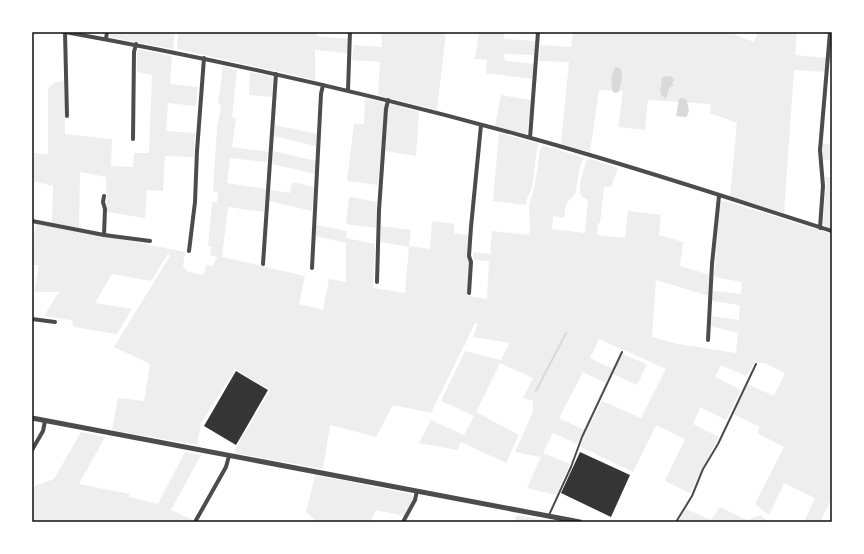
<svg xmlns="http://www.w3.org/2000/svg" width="864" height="554" viewBox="0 0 864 554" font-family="Manrope,sans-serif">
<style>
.green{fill:#eee}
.water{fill:#d9d9d9}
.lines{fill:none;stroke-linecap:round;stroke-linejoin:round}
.stream{stroke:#d9d9d9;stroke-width:2}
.building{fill:#353535}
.service{stroke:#4c4c4c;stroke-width:2}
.minor{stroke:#4c4c4c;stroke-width:4}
.tertiary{stroke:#4c4c4c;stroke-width:5}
.neatline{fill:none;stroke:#111;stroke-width:1.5}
</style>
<rect width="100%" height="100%" fill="#fff"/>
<path class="green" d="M109,32H175L173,49L114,38L111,37Z
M178,32H317V36L349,39L347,53L315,50V80L177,49Z
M381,32H446L437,110L378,95L380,62L352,60L354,45L382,47Z
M479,32H504V39L536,41L534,55L504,54L505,61L535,64L533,79L486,73L487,60L475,59Z
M573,32H728L754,42L758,32H793L797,33L795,55L826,58L825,72L794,70L784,213L730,196L737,123L710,113L711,104L648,100L645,130L618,127L623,91L599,90L590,152L561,144L569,62L539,61L540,45L571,47Z
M137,49L172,56L170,84L198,87L196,106L168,103L166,131L195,133L194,157L165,156L163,191L147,190L145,218L107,212L106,177L80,172L79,228L52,223L53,186L32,181V153L48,154V88L54,83L64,80L65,134L112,139L111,166L133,167L134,153H149L152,75L137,72Z
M223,66L237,70L232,117L236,119L232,147L268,152L267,162L230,158L227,183L266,189L264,212L228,207L222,257L305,276L299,304L323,310L329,279L346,282V243L315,236L316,225L347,231L346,238L375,244L373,288L405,293L409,247L381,242V226L411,230L409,246L430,249L432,221L454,224V233L471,236V263L467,296L487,299L489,261L473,260V252L490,254L492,231L529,235L530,226L529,206L535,184L540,150L542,145L584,158L580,167L575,194L566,204L564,218L553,216L552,229L585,233L588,200L581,196C578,184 583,170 588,158L618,168L611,187H604L600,223H598L597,235L625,238L628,211L661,215L659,235L683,242L680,266L710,275L709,296L656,280L652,337L678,344L736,353L738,333L711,326L712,316L739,320L740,305L712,301L713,291L741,294L742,282L714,277L720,206L722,202L725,201L832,234V497L820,522H804L815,498L784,483L769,515L755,504L784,447L757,433L760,427L733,414L748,384L774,396L785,373L765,363L755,362L746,376L721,365L715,377L741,390L726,420L700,407L693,424L719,437L700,472L690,493L665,481L685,439L656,425L633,472L581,447V441L602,401L641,418L666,369L599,339L590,358L613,369L606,383L583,372L559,418L584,430L577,444L553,433L543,453L570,464L556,495L527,488L541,457L515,452L533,412V401L523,398L533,378L500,363L476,412L519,435L506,463L461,442L457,450L419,443L431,420L464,435L474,416L441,401L465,351L501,360L510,343L473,337L478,324L475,323L431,413L393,405L376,437L330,425L323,469L235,453L236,448L270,390L235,369L201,424L197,445L112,430L118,398L144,401L150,364L114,347L170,256L168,254L151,281L112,274L95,303L132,309L117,334L74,327L71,320L44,316L59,292H34L39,265H32V251L36,224L125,240L185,252L183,266L188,272L204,275L206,265L213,266L217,257L210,255L211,247L208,246L212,202H217L218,192H213L217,128L221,105L218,104Z
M250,72L273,77L272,97L249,95Z
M501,95L531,100L527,134H525L495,126Z
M365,98L382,102L385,105L378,185L347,181L354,124H364Z
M393,104L419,112L416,156L385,151L388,107L389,105Z
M275,125L317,134L316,146L274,136Z
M499,133L539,144L537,148L532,188L527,199L526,205L493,201Z
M823,144H832V159L823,161Z
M273,151L316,161L315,174L272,164Z
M825,177H832V228L825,226L823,223L826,184Z
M292,182L314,187L312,211L269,201L270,190L290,193Z
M349,197L377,202L376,228L346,224Z
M622,354L647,364L637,385L613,374Z
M81,432L105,437L79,484L129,494V497L158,504L185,452L201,455L171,510L193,520L192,522H32V487L54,479Z
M315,475L411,494L413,498L412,502L404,516L376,510L370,522H317L306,512Z
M720,507L747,520L760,515L769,522H678L686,509L711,520Z
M516,515L547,520V522H515Z"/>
<path class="water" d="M616,67L620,68C624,75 621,83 619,91L616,93L613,92C611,84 610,74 616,67Z
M671,76L674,80L672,83L673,86L669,88L666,99L661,95L660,88L661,87L662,77Z
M680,98L686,99C688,106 691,111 686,117L676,116L679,100Z"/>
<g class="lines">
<path class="stream" d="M536,391L566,333"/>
</g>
<path class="building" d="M236,371L268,390L236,445L204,426Z
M580,452L630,475L611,517L561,493Z"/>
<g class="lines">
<path class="service" d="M549,515L571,467L582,437L622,352
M676,522L692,496L703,469L718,444L756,364"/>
<path class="minor" d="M65,32C221,60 375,95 527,137C630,165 731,199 832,231
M65,32L67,116
M106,39L107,32
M348,90L350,32
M530,138L538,32
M133,139L134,52L136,44
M32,221L104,235L150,241
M820,228L823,186L820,150L830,32
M104,235L105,209L103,202L104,196
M189,251L195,202L197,151L204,58
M263,264L276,74
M312,268L321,94L323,85
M377,282L379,210L386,109L388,100
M469,293L471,262L469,256L471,227L481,125
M32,319L55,322
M708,340L712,264L719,196
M32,450L43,431L45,421
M195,522L226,467L229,456
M403,522L415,500L417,491"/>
<path class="tertiary" d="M32,418L580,522"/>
</g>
<rect width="864" height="554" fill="none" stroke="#ffffff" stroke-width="66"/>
<rect x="33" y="33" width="798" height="488" class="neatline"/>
</svg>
